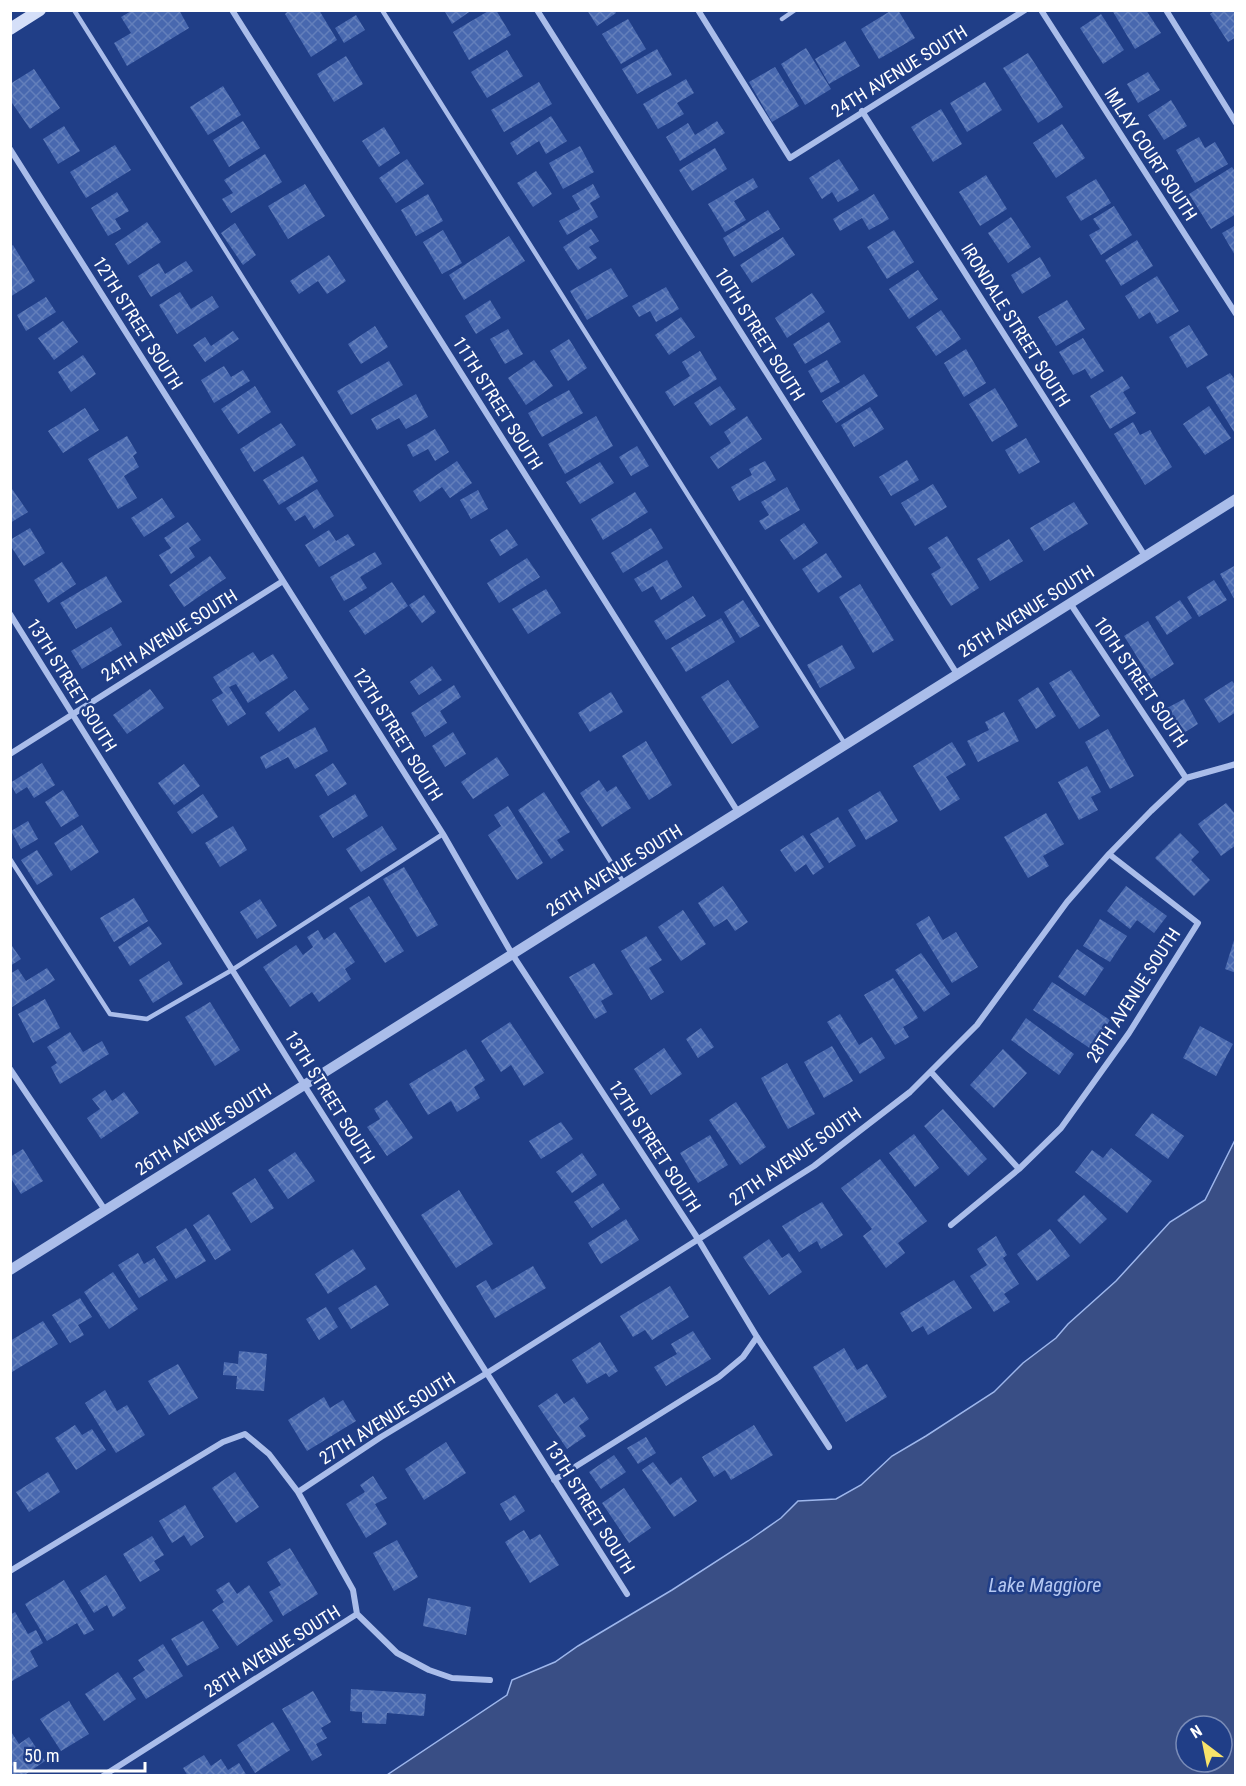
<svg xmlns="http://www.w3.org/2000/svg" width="1246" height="1786" viewBox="0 0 1246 1786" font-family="'Roboto Condensed',sans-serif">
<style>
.water{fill:#394e85;stroke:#9db6ec;stroke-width:1.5;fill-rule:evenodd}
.building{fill:url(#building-cross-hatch)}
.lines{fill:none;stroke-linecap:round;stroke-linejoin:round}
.service{stroke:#aabdea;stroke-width:4.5}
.minor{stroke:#aabdea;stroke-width:6}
.tertiary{stroke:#aabdea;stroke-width:10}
.secondary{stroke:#d5dff8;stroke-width:12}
.labels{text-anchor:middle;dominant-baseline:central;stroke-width:5;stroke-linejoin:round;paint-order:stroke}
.street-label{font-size:18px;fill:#fff;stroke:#203e87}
.water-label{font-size:20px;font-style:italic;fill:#b5c8f2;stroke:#203e87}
</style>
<defs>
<pattern id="building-cross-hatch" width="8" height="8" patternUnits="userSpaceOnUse" patternTransform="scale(1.5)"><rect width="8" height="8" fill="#4868af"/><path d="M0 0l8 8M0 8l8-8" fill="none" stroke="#637fbb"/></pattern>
</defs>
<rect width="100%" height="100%" fill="#203e87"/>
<path class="water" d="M1235,1140V1775H387L507,1695L512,1680L555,1662L578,1646L672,1590L748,1541L781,1518L798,1501L836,1499L861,1485L892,1456L926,1436L994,1392L1023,1363L1056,1338L1068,1324L1116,1281L1170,1222L1205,1200ZM1186,1726H1222V1762H1186Z"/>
<path class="building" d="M133,10H179L189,28L127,66L114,43L131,33L121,17Z
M289,10H319L337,40L311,57L285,14Z
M444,10H472L452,24Z
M490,10H496L511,35L469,60L453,32Z
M587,10H614L616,13L597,26Z
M892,10H898L915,38L879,59L861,29Z
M1112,10H1146L1161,33L1135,49Z
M1216,10H1236V37L1228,42L1210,14Z
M1101,14L1124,50L1103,64L1080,28Z
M356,15L365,30L344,43L335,28Z
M628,19L646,49L621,64L602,34Z
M845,41L860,66L829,84L815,59Z
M806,48L831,89L805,105L781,64Z
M657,49L672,75L637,94L622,69Z
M507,50L523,76L487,98L471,72Z
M1028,53L1063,107L1038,123L1003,68Z
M346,56L363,84L334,102L317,74Z
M775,67L799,106L772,122L749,82Z
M34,69L60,108L30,129L10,100V84Z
M1148,72L1160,90L1138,103L1127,84Z
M686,79L694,93L677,103L684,114L658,129L643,104Z
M539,82L552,104L504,132L491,110Z
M985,82L1002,110L967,132L950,103Z
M223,86L241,115L208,135L190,107Z
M1171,100L1187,126L1164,140L1148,115Z
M941,109L962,144L933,162L911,127Z
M551,116L567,141L546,154L539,141L517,155L510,143Z
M243,121L260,148L229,167L213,140Z
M717,121L725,133L680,161L666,137L688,123L695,135Z
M1062,124L1085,158L1056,178L1033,143Z
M64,126L80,151L58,164L43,139Z
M384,127L400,153L379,167L362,141Z
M1199,137L1205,148L1215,142L1228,164L1195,183L1176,150Z
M115,145L131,170L86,198L70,172Z
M580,146L594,172L563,189L549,163Z
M715,148L727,169L692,191L679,170Z
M265,154L282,182L231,213L222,199L233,193L224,180Z
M407,159L424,184L396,203L379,178Z
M839,159L859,190L838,202L832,192L822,199L809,178Z
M1232,167L1236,173V214L1211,229L1189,194Z
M536,171L552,194L533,207L517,183Z
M986,175L1007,209L980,226L959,192Z
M753,178L758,187L734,201L746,220L725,232L708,204Z
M1096,179L1111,203L1081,221L1066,197Z
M305,184L325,216L288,239L268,206Z
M593,184L600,197L590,203L598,217L567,235L559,221L580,209L572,196Z
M117,192L129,211L115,219L121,229L108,236L91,208Z
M428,194L443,221L416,236L401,210Z
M874,194L889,219L869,230L862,218L840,231L833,219Z
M1114,206L1132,235L1101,255L1089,235L1100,229L1093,219Z
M768,210L780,229L734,257L723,238Z
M1011,217L1031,247L1008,263L988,233Z
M147,222L161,242L128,265L115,244Z
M235,223L256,255L243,265L221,233Z
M1236,225V257L1222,233Z
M591,229L599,241L589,247L597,258L578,270L563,247Z
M443,230L462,263L442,274L423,242Z
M894,230L914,262L887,279L867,247Z
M509,236L525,261L464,300L449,275Z
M783,237L795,255L752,283L740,265Z
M1137,240L1153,266L1121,286L1105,260Z
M13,245L35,281L10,297V247Z
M329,255L346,281L327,294L318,281L299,294L290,281Z
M1040,257L1051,276L1022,294L1011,275Z
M186,261L193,271L151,297L138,276L159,263L165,274Z
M611,268L628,296L587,320L570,291Z
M918,270L938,299L909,319L889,289Z
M1157,276L1179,311L1157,324L1150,312L1139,319L1125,296Z
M666,287L679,309L656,322L650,311L639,317L632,306Z
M180,292L191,309L212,296L219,307L177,334L159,305Z
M812,293L825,312L787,338L775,318Z
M46,297L56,312L26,331L17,315Z
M490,300L501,318L476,334L465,316Z
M1067,300L1085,329L1056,346L1038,317Z
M941,310L961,339L936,356L916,327Z
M681,317L695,337L669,355L655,335Z
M63,321L78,342L54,360L38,338Z
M829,322L841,342L805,364L793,344Z
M1189,325L1208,355L1187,368L1169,337Z
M375,326L388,347L361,364L348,344Z
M508,329L523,354L505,364L490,339Z
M233,331L239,339L205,362L193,345L205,337L211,346Z
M1083,338L1104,371L1091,379L1085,369L1073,375L1059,352Z
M569,339L587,368L568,381L550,351Z
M966,349L986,383L964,397L944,363Z
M700,351L717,379L674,406L665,392L690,376L682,362Z
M83,355L96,374L71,392L58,372Z
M534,360L553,386L526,405L508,378Z
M827,360L840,382L821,393L808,371Z
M389,361L403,385L351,415L337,391Z
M224,366L231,377L243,370L250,381L214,403L201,380Z
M1230,373L1236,381V431L1234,432L1206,387Z
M864,374L878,396L836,423L822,401Z
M1122,376L1130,388L1123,392L1136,413L1110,429L1090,396Z
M255,386L271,412L238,434L221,409Z
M720,386L736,409L710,426L694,403Z
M995,388L1018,426L992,442L969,404Z
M569,390L583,413L542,437L528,413Z
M416,394L428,417L406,429L399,418L377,430L371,419Z
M1209,406L1231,438L1205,455L1183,424Z
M870,407L884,429L854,447L841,425Z
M85,408L99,430L63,453L48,431Z
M596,416L613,446L565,474L548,444Z
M747,416L762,439L718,469L710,457L731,443L724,432Z
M1133,422L1140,435L1150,430L1172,467L1145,485L1114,434Z
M281,423L296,445L254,472L240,449Z
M435,429L449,452L435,461L428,449L413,457L407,445Z
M127,436L137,453L133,456L139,467L124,476L137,498L118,509L88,459Z
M1026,438L1040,462L1019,474L1005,450Z
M637,446L649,466L631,476L619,457Z
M303,456L318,481L279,505L263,480Z
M907,460L919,480L891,496L879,477Z
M457,461L472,483L450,498L442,487L420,502L413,491Z
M765,461L776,480L739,501L731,487L752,475L749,469Z
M600,462L614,483L580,504L566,482Z
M933,484L947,507L915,526L901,503Z
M10,486L28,512L10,523Z
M787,487L800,510L765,530L759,521L769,515L761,502Z
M317,489L334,516L314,529L305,515L295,521L286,508Z
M478,490L488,509L471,519L460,500Z
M635,492L648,512L603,540L591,519Z
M162,498L175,517L144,537L131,518Z
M1074,502L1088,524L1044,551L1030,528Z
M188,522L201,540L189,548L195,557L171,574L159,555L171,548L164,538Z
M804,523L818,543L794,560L780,540Z
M30,528L45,553L24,566L10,545V540Z
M651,528L663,548L623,573L611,553Z
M507,529L518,545L500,556L490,540Z
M329,530L336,541L348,534L355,545L319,567L305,545Z
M947,536L979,588L951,606L931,574L941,568L928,548Z
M1009,539L1023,561L990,581L977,559Z
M375,552L382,564L360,577L367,588L344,601L330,577Z
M826,553L842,577L818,593L802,569Z
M210,556L226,578L184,607L169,585Z
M527,558L540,577L499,603L487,583Z
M667,560L682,587L661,600L653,586L642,592L634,579Z
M62,562L76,584L48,603L34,580Z
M1236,565V602L1220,574Z
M106,576L122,602L76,629L60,603Z
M1214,580L1227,600L1199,617L1187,597Z
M392,582L408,606L365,635L349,611Z
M860,584L894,640L873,653L839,597Z
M546,589L561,613L528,634L512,609Z
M424,595L436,612L422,623L409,605Z
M693,596L706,616L666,640L654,621Z
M743,600L760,626L740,638L724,612Z
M1180,600L1192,618L1167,635L1155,617Z
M721,618L735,642L686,672L671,648Z
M1148,621L1174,664L1151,679L1124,636Z
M111,627L122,645L82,669L71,651Z
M842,645L855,668L820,688L807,665Z
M253,652L260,662L273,654L288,678L248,703L236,684L229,687L246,714L228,726L212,700L223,693L213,677Z
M432,666L442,680L419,695L410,682Z
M1071,670L1100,716L1079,729L1049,683Z
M728,680L759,727L732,744L701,697Z
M1232,681L1236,686V712L1219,723L1204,699Z
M454,685L461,697L440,711L447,723L425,737L411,713Z
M1038,687L1056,716L1036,729L1018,700Z
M150,689L164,708L127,734L113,715Z
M295,690L309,709L279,732L265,713Z
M611,692L623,712L590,732L578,713Z
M1184,699L1198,724L1182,734L1167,708Z
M1004,712L1019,741L978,762L967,741L989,730L985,722Z
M315,727L328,751L295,769L288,757L266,769L260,757Z
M1108,729L1134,776L1110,789L1085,742Z
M453,732L466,754L445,767L432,746Z
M646,741L672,785L649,800L622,756Z
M952,742L966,765L946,777L960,799L940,811L913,766Z
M497,757L509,775L473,799L461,782Z
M42,763L55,785L34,798L27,787L16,794L10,783Z
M333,763L347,784L328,796L315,775Z
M184,764L200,786L174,805L158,783Z
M1087,766L1101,792L1091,797L1098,810L1079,820L1058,782Z
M599,780L607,792L616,786L631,808L602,827L580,793Z
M63,790L79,816L61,827L45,802Z
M880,791L898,821L866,840L848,810Z
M544,792L570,832L557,840L564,850L551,859L518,810Z
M203,794L218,817L192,834L177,812Z
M355,794L368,816L333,838L319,816Z
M1226,803L1236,815V845L1221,856L1198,824Z
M508,806L543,863L517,880L488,835L501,826L494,815Z
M1046,813L1064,844L1043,856L1049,866L1028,878L1004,837Z
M838,817L856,846L829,863L810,834Z
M28,821L38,839L21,849L11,831Z
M82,825L99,852L71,871L54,843Z
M233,826L247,850L220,867L205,843Z
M382,826L397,849L361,872L346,849Z
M1180,833L1199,852L1191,860L1210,880L1194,896L1155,858Z
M803,835L824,867L813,875L806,864L795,872L780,850Z
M37,850L53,875L37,885L21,860Z
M404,867L438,925L417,937L383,879Z
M723,886L748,922L735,931L727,919L714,927L698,903Z
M1126,886L1167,916L1154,933L1137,920L1130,929L1107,911Z
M369,896L404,951L385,963L349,908Z
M134,898L148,921L114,942L100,918Z
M260,899L277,926L257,939L240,912Z
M683,910L706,944L681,961L658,927Z
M929,916L943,940L956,932L978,967L952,983L916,924Z
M1100,919L1127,936L1110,962L1083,946Z
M149,926L162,944L130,966L118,947Z
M318,930L324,940L335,932L355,962L345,969L351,979L319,1002L312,992L290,1007L263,967L296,945L303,955L313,947L307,937Z
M646,936L662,960L649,968L664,992L651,1000L621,951Z
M1235,937H1236V973L1225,969Z
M10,943L21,959L10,966Z
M1077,949L1104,968L1085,996L1058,977Z
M921,953L950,994L924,1012L895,970Z
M169,961L183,984L153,1003L139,980Z
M594,963L613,994L601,1001L607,1012L595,1019L569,977Z
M47,968L55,980L12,1007L10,974L18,969L26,981Z
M893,978L918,1018L903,1027L909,1037L895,1045L864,995Z
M1052,982L1110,1020L1091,1049L1033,1010Z
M45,999L60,1028L33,1043L18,1014Z
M210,1002L240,1050L215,1066L185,1017Z
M840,1014L859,1045L872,1037L885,1058L860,1074L827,1022Z
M1026,1018L1074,1054L1059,1075L1011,1040Z
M510,1022L544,1073L524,1086L511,1065L501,1072L481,1041Z
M1200,1026L1233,1044L1216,1076L1183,1058Z
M701,1028L714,1047L698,1058L686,1039Z
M70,1032L83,1052L102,1041L109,1054L60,1084L51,1067L57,1063L47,1047Z
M832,1046L853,1081L824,1098L804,1062Z
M664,1048L682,1074L651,1095L634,1069Z
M466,1049L485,1080L474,1087L480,1098L457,1112L451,1101L428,1115L409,1084Z
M1003,1049L1027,1073L994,1108L970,1085Z
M787,1063L815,1114L788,1129L761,1078Z
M105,1090L112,1101L124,1092L139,1113L101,1139L87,1118L100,1109L92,1099Z
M387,1100L413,1138L387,1156L367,1127L380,1119L374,1109Z
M736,1102L766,1147L740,1165L709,1120Z
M943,1109L987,1159L968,1176L924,1126Z
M1152,1113L1184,1136L1168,1159L1135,1135Z
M561,1122L573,1139L541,1159L529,1141Z
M914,1134L939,1168L915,1187L889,1153Z
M710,1135L728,1165L698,1183L680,1153Z
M1111,1148L1152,1181L1127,1213L1075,1172L1092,1150L1103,1158Z
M23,1149L43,1181L21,1194L10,1177V1157Z
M295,1152L315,1181L288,1199L268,1170Z
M582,1153L597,1175L572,1193L556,1172Z
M880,1159L927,1221L898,1243L905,1253L886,1268L863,1236L872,1229L841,1188Z
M255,1178L274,1208L251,1223L232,1193Z
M603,1183L620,1209L592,1228L574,1202Z
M459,1190L493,1244L456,1268L421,1215Z
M1084,1195L1107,1219L1080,1244L1057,1220Z
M822,1202L843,1235L821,1249L817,1241L799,1252L782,1226Z
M209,1214L231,1250L215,1260L193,1225Z
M626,1219L639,1240L601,1264L588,1243Z
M186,1228L206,1261L176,1279L156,1247Z
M1050,1229L1070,1256L1037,1281L1017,1254Z
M996,1236L1007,1255L1003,1258L1019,1284L1004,1294L1010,1302L994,1312L970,1276L987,1265L977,1249Z
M769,1239L782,1258L789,1253L802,1272L769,1295L743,1257Z
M353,1249L366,1269L328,1294L315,1274Z
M138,1253L144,1264L154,1258L168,1280L139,1298L118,1265Z
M533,1266L546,1288L495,1318L476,1286L486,1280L492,1290Z
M113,1272L138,1309L109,1329L84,1292Z
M954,1280L972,1308L928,1335L923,1326L912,1332L900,1313Z
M376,1285L389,1305L351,1329L338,1308Z
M670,1286L689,1317L652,1340L645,1330L633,1337L620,1316Z
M80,1298L92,1317L78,1325L84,1335L70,1343L52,1315Z
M326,1307L338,1327L319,1340L306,1319Z
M43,1321L58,1344L12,1372L10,1369V1341Z
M693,1331L711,1359L666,1386L654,1367L677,1354L671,1344Z
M600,1342L618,1371L609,1377L606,1373L587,1384L572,1360Z
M844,1348L857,1370L867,1364L887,1397L846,1422L813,1367Z
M239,1351L267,1354L264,1391L236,1389L237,1376L223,1375L224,1362L238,1364Z
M178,1364L198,1398L169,1415L148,1381Z
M105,1390L117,1411L127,1405L145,1435L116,1453L85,1403Z
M557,1393L564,1404L574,1397L589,1419L579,1426L586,1436L567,1449L538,1406Z
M324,1397L330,1408L343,1400L356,1421L307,1451L288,1420Z
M75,1425L82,1435L92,1429L106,1450L76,1470L55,1438Z
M754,1425L773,1455L731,1480L725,1470L714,1477L702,1457Z
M646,1437L656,1453L638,1464L627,1448Z
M446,1442L466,1473L424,1500L405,1469Z
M614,1455L626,1472L601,1489L589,1472Z
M653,1462L670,1485L681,1477L697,1501L674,1517L642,1470Z
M48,1472L60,1492L29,1512L16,1492Z
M235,1472L259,1507L236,1523L212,1488Z
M373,1476L387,1498L375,1504L387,1524L366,1538L346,1504L365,1492L360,1485Z
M624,1488L651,1528L629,1543L602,1503Z
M515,1495L525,1511L510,1521L500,1504Z
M185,1505L204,1537L191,1546L184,1535L172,1543L159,1521Z
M524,1530L530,1540L540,1534L559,1565L530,1583L505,1542Z
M152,1536L164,1555L154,1561L160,1570L140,1582L123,1554Z
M397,1540L418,1577L394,1591L373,1553Z
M290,1548L318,1594L283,1616L269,1592L281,1585L267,1562Z
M106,1575L126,1608L113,1617L107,1605L94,1613L80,1591Z
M64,1580L94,1630L84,1635L77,1623L47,1641L25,1604Z
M229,1582L237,1594L249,1585L273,1621L237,1646L212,1610L224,1602L216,1590Z
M428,1598L471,1607L466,1635L423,1626Z
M15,1612L28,1634L36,1630L43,1643L30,1651L38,1666L12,1681L10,1635L13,1634L10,1631V1615Z
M203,1621L219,1648L187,1666L171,1639Z
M163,1644L183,1676L146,1699L133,1678L145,1670L138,1660Z
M118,1672L136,1699L104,1721L85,1694Z
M351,1689L426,1694L424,1716L387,1713L386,1724L362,1723V1712L350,1711Z
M313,1691L331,1722L321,1728L327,1738L316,1744L322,1755L312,1761L282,1709Z
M69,1701L89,1734L61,1751L40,1719Z
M273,1722L290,1750L255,1773L237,1745Z
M10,1730L19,1744L29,1737L45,1761L23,1776H10Z
M204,1755L211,1766L221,1759L228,1770L239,1763L247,1776H188L183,1768Z"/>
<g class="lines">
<path class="service" d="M74,10L624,883
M382,10L845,744
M782,19L795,10
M10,859L110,1014L147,1019L232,970L443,834"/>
<path class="minor" d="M232,10L738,812
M537,10L957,674
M698,10L790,158L1025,10
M1041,10L1236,314
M1166,10L1236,123
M862,111L1145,556
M10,149L443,834L512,954L698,1239L757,1337L829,1447
M1070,603L1186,778
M10,614L304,1085L627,1594
M10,754L283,581
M10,1069L105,1210
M931,1072L1019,1169
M951,1225L1019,1169L1061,1128L1129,1033L1198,923L1109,854
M554,1480L719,1377L743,1357L757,1337
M298,1492L381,1437L487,1373L814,1166L910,1092L977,1025L1067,902L1109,854L1151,811L1186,778L1236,764
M10,1571L223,1442L245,1434L269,1454L298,1492L353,1590L357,1614
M103,1776L357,1614L397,1653L429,1670L452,1678L490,1680"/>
<path class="tertiary" d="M10,1270L1236,499"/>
<path class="secondary" d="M10,29L40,10"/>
</g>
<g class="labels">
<g class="street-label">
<text transform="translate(899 71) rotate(-32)">24TH AVENUE SOUTH</text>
<text transform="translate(1151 154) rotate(57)">IMLAY COURT SOUTH</text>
<text transform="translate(138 323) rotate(58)">12TH STREET SOUTH</text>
<text transform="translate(1016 325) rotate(58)">IRONDALE STREET SOUTH</text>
<text transform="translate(760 334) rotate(58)">10TH STREET SOUTH</text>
<text transform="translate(498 403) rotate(58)">11TH STREET SOUTH</text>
<text transform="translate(1026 611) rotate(-32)">26TH AVENUE SOUTH</text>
<text transform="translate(169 635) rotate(-32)">24TH AVENUE SOUTH</text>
<text transform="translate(1141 682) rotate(56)">10TH STREET SOUTH</text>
<text transform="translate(72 685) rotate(58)">13TH STREET SOUTH</text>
<text transform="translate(398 734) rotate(58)">12TH STREET SOUTH</text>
<text transform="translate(614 870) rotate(-32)">26TH AVENUE SOUTH</text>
<text transform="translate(1133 995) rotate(-57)">28TH AVENUE SOUTH</text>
<text transform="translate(330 1097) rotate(58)">13TH STREET SOUTH</text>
<text transform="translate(203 1129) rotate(-32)">26TH AVENUE SOUTH</text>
<text transform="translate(655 1146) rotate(57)">12TH STREET SOUTH</text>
<text transform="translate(795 1156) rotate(-35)">27TH AVENUE SOUTH</text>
<text transform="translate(387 1418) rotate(-32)">27TH AVENUE SOUTH</text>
<text transform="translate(590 1507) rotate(58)">13TH STREET SOUTH</text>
<text transform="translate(272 1651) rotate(-32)">28TH AVENUE SOUTH</text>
</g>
<g class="water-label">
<text x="1045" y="1585">Lake Maggiore</text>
</g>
</g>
<rect width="1246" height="1786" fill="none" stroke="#ffffff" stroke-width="24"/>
<g transform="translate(1204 1744) rotate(328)"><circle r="28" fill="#203e87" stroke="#798bb7" stroke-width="1.5"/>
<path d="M0-4.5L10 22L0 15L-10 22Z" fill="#f8e36a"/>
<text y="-9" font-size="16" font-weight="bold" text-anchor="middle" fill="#ffffff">N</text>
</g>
<path d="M15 1762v9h130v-9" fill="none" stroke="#ffffff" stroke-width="3"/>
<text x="24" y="1762" font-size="18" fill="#ffffff" stroke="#203e87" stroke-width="4.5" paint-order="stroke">50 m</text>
</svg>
